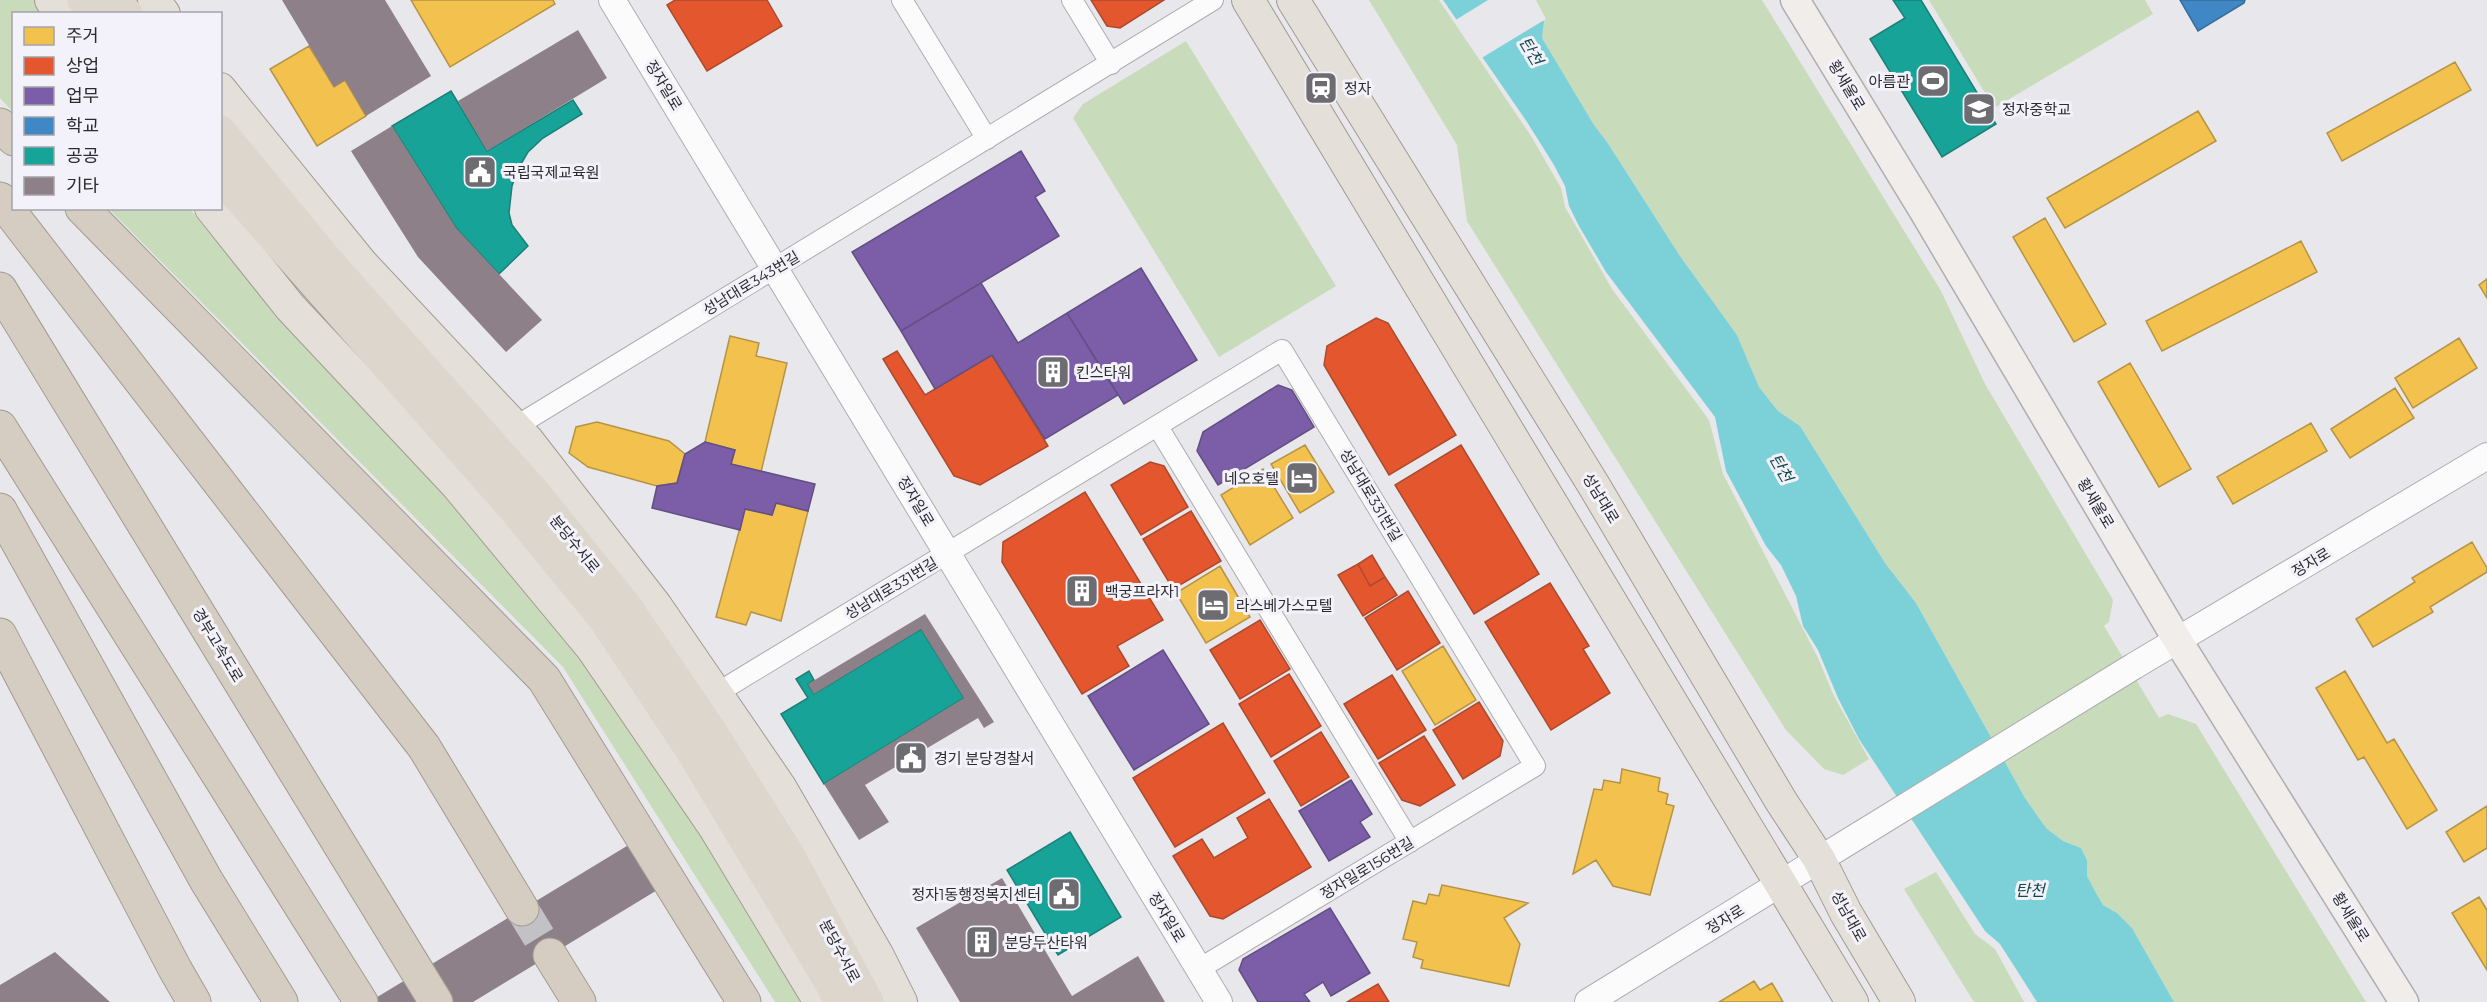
<svg xmlns="http://www.w3.org/2000/svg" width="2487" height="1002" viewBox="0 0 2487 1002" font-family="Montserrat,'Noto Sans KR',sans-serif">
<style>
.green{fill:#c8dbbb}
.water{fill:#7bd1d7}
.pier{fill:#e7e7ec}
.homes{fill:#f2c14e;stroke:#b79445;stroke-width:1.5}
.shops{fill:#e4572e;stroke:#ad4a2e;stroke-width:1.5}
.offices{fill:#7b5ea7;stroke:#634f83;stroke-width:1.5}
.schools{fill:#3f88c5;stroke:#396c98;stroke-width:1.5}
.public{fill:#17a398;stroke:#1d7f78;stroke-width:1.5}
.building{fill:#8d8089}
.lines{fill:none;stroke-linecap:round;stroke-linejoin:round}
.motorway-tunnel{stroke:#c2c2c6;stroke-width:33;stroke-dasharray:33 16;stroke-linecap:butt}
.minor-casing{stroke:#aeaeb1;stroke-width:22}
.tertiary-casing{stroke:#aeaeb1;stroke-width:28}
.secondary-casing{stroke:#aeaeb1;stroke-width:31}
.primary-casing{stroke:#a39b90;stroke-width:34}
.trunk-casing{stroke:#a39b90;stroke-width:35}
.motorway-casing{stroke:#a39b90;stroke-width:35}
.minor{stroke:#fbfbfc;stroke-width:20}
.tertiary{stroke:#fbfbfc;stroke-width:26}
.secondary{stroke:#f0edea;stroke-width:28}
.primary{stroke:#e4dfd8;stroke-width:32}
.trunk{stroke:#dcd6cc;stroke-width:33}
.motorway{stroke:#d5cdc1;stroke-width:33}
.tertiary-bridge-casing{stroke:#aeaeb1;stroke-width:28;stroke-linecap:butt}
.tertiary-bridge{stroke:#fbfbfc;stroke-width:26}
.labels{text-anchor:middle;dominant-baseline:central;stroke-width:6;stroke-linejoin:round;paint-order:stroke}
.poi-label{font-size:15px;fill:#2c2c2f;stroke:#f3f2fb;text-anchor:start}
.street-label{font-size:15px;fill:#2c2c2f;stroke:#f3f2fb}
.water-label{font-size:16px;font-style:italic;fill:#12494b;stroke:#f3f2fb}
</style>
<rect width="100%" height="100%" fill="#e7e7ec"/>
<path class="green" d="M0,0H34L43,13L14,14L13,112L0,98Z
M1369,0H1439L1531,136L1561,188L1565,207L1612,289L1709,420L1723,474L1818,658L1834,696L1869,759L1843,775L1824,769L1786,730L1467,221L1457,145Z
M1533,0H1762L1941,291L1985,384L2113,600L2109,622L2104,626L2159,718L2168,714L2196,724L2366,1002H2174L2132,928L2117,913L2103,905L2096,893L2087,876V860L2081,848L2063,841L2046,828L2025,798L1916,603L1885,563L1800,426L1778,411L1759,387L1737,335L1680,256L1607,142L1594,125L1542,38L1544,22Z
M1929,0H2145L2153,14L1994,108Z
M1186,41L1336,286L1219,357L1073,118L1083,104Z
M109,209H190L259,294L442,487L584,654L709,842L802,1002H775L563,667Z
M1936,872L1975,934L1995,949L2024,1002H1974L1904,889Z"/>
<path class="water" d="M1443,0H1533L1544,22L1542,38L1594,125L1607,142L1680,256L1737,335L1759,387L1778,411L1800,426L1885,563L1916,603L2025,798L2046,828L2063,841L2081,848L2087,860V876L2096,893L2103,905L2117,913L2132,928L2174,1002H2037L2000,944L1985,931L1859,739L1838,698L1818,650L1803,626L1796,596L1781,565L1766,546L1726,471L1715,417L1606,272L1579,226L1569,206L1565,186L1554,165L1527,122Z"/>
<path class="pier" d="M1488,0H1536L1546,19L1480,59L1454,21Z"/>
<path class="homes" d="M411,0H553L555,4L450,67Z
M309,46L334,87L345,80L366,116L317,146L270,69Z
M2455,62L2471,90L2342,161L2327,133Z
M2198,111L2216,141L2065,228L2047,198Z
M2045,218L2106,324L2074,342L2013,237Z
M2301,241L2317,272L2162,351L2146,321Z
M2487,279V298L2479,285Z
M730,336L759,343L756,356L787,363L761,472L731,464L735,450L705,442Z
M2459,338L2477,368L2413,408L2395,378Z
M2130,363L2191,469L2159,487L2098,382Z
M2395,388L2414,418L2350,458L2331,429Z
M597,422L669,441L685,454L677,483L657,486L588,467L569,453L576,427Z
M2311,423L2327,451L2233,504L2217,477Z
M1305,445L1334,492L1300,513L1271,464Z
M1263,469L1293,518L1250,545L1221,495Z
M776,503L808,511L781,621L751,612L746,625L716,617L745,509L772,515Z
M2472,542L2487,568V572L2430,607L2433,612L2373,647L2356,619L2415,582L2412,578Z
M1220,566L1250,617L1206,643L1176,593Z
M1443,646L1476,700L1435,725L1402,671Z
M2345,671L2387,743L2394,739L2437,810L2407,829L2364,757L2358,760L2316,688Z
M1622,769L1660,778L1658,791L1668,794L1666,804L1674,806L1650,895L1613,886L1596,860L1573,874L1594,789L1602,790L1604,780L1620,783Z
M2487,806V848L2464,862L2446,832Z
M1442,885L1528,903L1504,918L1520,944L1509,986L1421,968L1423,960L1413,957L1417,942L1403,939L1413,901L1426,904L1429,894L1439,896Z
M2479,897L2487,910V970L2452,913Z
M1754,981L1760,990L1772,983L1783,1002H1719Z"/>
<path class="shops" d="M675,0H767L782,26L707,71L667,5Z
M1091,0H1164L1120,28L1107,26Z
M1376,318L1388,323L1456,435L1389,475L1324,365L1327,346Z
M897,351L925,395L992,355L1048,446L980,485L954,476L883,359Z
M1461,445L1539,574L1474,614L1395,485Z
M1150,462L1164,466L1188,507L1141,535L1111,485Z
M1085,492L1163,620L1117,646L1129,666L1082,694L1002,562L1003,542Z
M1191,511L1221,561L1173,589L1143,539Z
M1372,555L1385,577L1370,586L1358,564Z
M1358,564L1370,586L1385,577L1397,595L1363,616L1338,575Z
M1550,583L1589,646L1583,649L1610,693L1551,730L1485,622Z
M1408,591L1440,643L1397,670L1365,618Z
M1260,620L1290,669L1240,699L1210,650Z
M1289,674L1321,726L1271,757L1239,704Z
M1392,675L1426,730L1378,759L1344,704Z
M1479,702L1503,741L1500,756L1463,779L1433,730Z
M1223,723L1265,793L1175,847L1133,778Z
M1321,732L1349,777L1301,806L1274,761Z
M1424,736L1455,785L1420,806L1402,800L1379,763Z
M1269,799L1311,867L1223,919L1210,916L1173,856L1202,839L1214,858L1248,838L1237,818Z
M1378,984L1389,1002H1347Z"/>
<path class="offices" d="M1021,151L1045,191L1035,197L1059,236L901,331L852,252Z
M1141,268L1197,360L1124,404L1067,313Z
M981,283L1018,343L1067,313L1118,395L1045,439L992,355L935,389L901,331Z
M1278,385L1292,390L1314,427L1218,485L1197,451L1203,432Z
M705,442L735,450L731,464L815,484L808,511L776,503L772,515L745,509L740,530L652,508L657,486L677,483L685,454Z
M1163,650L1209,724L1134,770L1088,696Z
M1351,780L1372,814L1360,822L1370,837L1329,861L1299,811Z
M1330,908L1370,973L1331,996L1323,982L1304,994L1310,1002H1258L1239,970L1243,959Z"/>
<path class="schools" d="M2180,0H2245L2244,3L2198,31Z"/>
<path class="public" d="M1893,0H1921L1996,124L1942,157L1870,39L1905,18Z
M451,91L487,151L573,100L582,114L543,138L528,152L518,169L512,186L509,213L512,225L528,246L499,274L456,228L392,126Z
M921,629L964,698L824,784L781,714L808,698L796,679L809,671L814,680L808,684L814,694Z
M1070,832L1121,917L1058,955L1007,870Z"/>
<path class="building" d="M282,0H385L431,76L366,116L345,80L334,87Z
M578,30L607,78L487,151L458,101Z
M392,126L456,228L542,320L506,352L418,257L351,151Z
M925,614L994,722L984,728L978,718L865,785L889,822L859,840L824,784L964,698L921,629L814,694L808,684Z
M650,832L677,878L473,1002H369Z
M1002,878L1072,996L1138,956L1165,1002H960L916,928Z
M55,952L110,1002H0V985Z"/>
<g class="lines">
<path class="motorway-tunnel" d="M522,909L550,955"/>
<g class="minor-casing">
<path id="minor" d="M902,0L987,139
M1072,0L1111,64
M515,427L1213,0
M1158,427L1410,842
M717,693L1282,350L1535,766L1199,969"/>
</g>
<g class="tertiary-casing">
<path id="tertiary" d="M612,0L1219,1002
M2134,666L2487,456
M1588,1002L1861,834"/>
</g>
<g class="secondary-casing">
<path id="secondary" d="M1795,0L1926,215L2178,641L2404,1002"/>
</g>
<g class="primary-casing">
<path id="primary" d="M51,0L61,14
M154,0L164,14
M1248,0L1852,1002
M1293,0L1593,484L1781,801L1819,859L1846,913L1899,1002
M220,89L362,264L528,441L656,606L780,787L878,956L901,1002
M211,208L290,307L456,484L592,648L715,828L820,1002"/>
</g>
<g class="trunk-casing">
<path id="trunk" d="M84,0L94,14
M116,0L126,14
M220,132L331,266L534,493L625,606L710,731L788,855L867,1002
M220,175L515,509L605,619L690,747L832,984L840,1002"/>
</g>
<g class="motorway-casing">
<path id="motorway" d="M0,125L14,139
M0,199L424,747L522,909
M82,208L544,679L744,1002
M0,289L436,1002
M0,427L361,1002
M0,510L206,880L281,1002
M0,635L175,969L194,1002
M550,955L579,1002"/>
</g>
<use href="#minor" class="minor"/>
<use href="#tertiary" class="tertiary"/>
<use href="#secondary" class="secondary"/>
<use href="#primary" class="primary"/>
<use href="#trunk" class="trunk"/>
<use href="#motorway" class="motorway"/>
<g class="tertiary-bridge-casing">
<path id="tertiary-bridge" d="M1861,834L2134,666"/>
</g>
<use href="#tertiary-bridge" class="tertiary-bridge"/>
</g>
<defs>
<g id="stadium-square" transform="scale(1.725)"><rect x="-9" y="-9" width="18" height="18" rx="4" fill="#6d6d71" stroke="#f3f2fb"/><path d="M0-5a6.5 5 0 1 0 0 10a6.5 5 0 1 0 0-10ZM-3.5-1.8h7v3.6h-7Z" fill="#fff"/></g>
<g id="station-square" transform="scale(1.725)"><rect x="-9" y="-9" width="18" height="18" rx="4" fill="#6d6d71" stroke="#f3f2fb"/><path d="M-3-6H3Q5-6 5-4V2Q5 4 3 4L4.5 6H3L1.5 4h-3L-3 6H-4.5L-3 4Q-5 4-5 2V-4Q-5-6-3-6ZM-3.5-4v3h7v-3ZM-3.5 1v1.5H-2V1ZM2 1v1.5H3.5V1Z" fill="#fff"/></g>
<g id="school-square" transform="scale(1.725)"><rect x="-9" y="-9" width="18" height="18" rx="4" fill="#6d6d71" stroke="#f3f2fb"/><path d="M0-5L7-2L0 1L-7-2ZM-4 1L0 2.5L4 1V4Q0 6-4 4Z" fill="#fff"/></g>
<g id="civic-square" transform="scale(1.725)"><rect x="-9" y="-9" width="18" height="18" rx="4" fill="#6d6d71" stroke="#f3f2fb"/><path d="M-.6-6.5H3V-4.5H.6V-3L4-1V1h2V6H-6V1h2V-1L-.6-3ZM-1.2 2.5V6h2.4V2.5Z" fill="#fff"/></g>
<g id="building-square" transform="scale(1.725)"><rect x="-9" y="-9" width="18" height="18" rx="4" fill="#6d6d71" stroke="#f3f2fb"/><path d="M-4-6H4V6H1V3H-1V6H-4ZM-2.5-4.3h1.7v1.8h-1.7ZM.8-4.3h1.7v1.8H.8ZM-2.5-1h1.7V.8h-1.7ZM.8-1h1.7V.8H.8Z" fill="#fff"/></g>
<g id="hotel-square" transform="scale(1.725)"><rect x="-9" y="-9" width="18" height="18" rx="4" fill="#6d6d71" stroke="#f3f2fb"/><path d="M-6-4.5h1.5V1H6V5H4.5V3h-9V5H-6ZM-4 0a1.8 1.8 0 1 1 3.6 0ZM.5 0V-2.5h3Q6-2.5 6 0Z" fill="#fff"/></g>
</defs>
<g fill-rule="evenodd">
<use href="#stadium-square" x="1933" y="81"/>
<use href="#station-square" x="1321" y="88"/>
<use href="#school-square" x="1979" y="109"/>
<use href="#civic-square" x="480" y="172"/>
<use href="#building-square" x="1053" y="372"/>
<use href="#hotel-square" x="1302" y="478"/>
<use href="#building-square" x="1082" y="591"/>
<use href="#hotel-square" x="1213" y="605"/>
<use href="#civic-square" x="911" y="758"/>
<use href="#civic-square" x="1064" y="894"/>
<use href="#building-square" x="982" y="942"/>
</g>
<g class="labels">
<g class="poi-label">
<text x="1910" y="81" text-anchor="end">아름관</text>
<text x="1344" y="88">정자</text>
<text x="2002" y="109">정자중학교</text>
<text x="503" y="172">국립국제교육원</text>
<text x="1076" y="372">킨스타워</text>
<text x="1279" y="478" text-anchor="end">네오호텔</text>
<text x="1105" y="591">백궁프라자1</text>
<text x="1236" y="605">라스베가스모텔</text>
<text x="934" y="758">경기 분당경찰서</text>
<text x="1041" y="894" text-anchor="end">정자1동행정복지센터</text>
<text x="1005" y="942">분당두산타워</text>
</g>
<g class="street-label">
<text transform="translate(664 85) rotate(59)">정자일로</text>
<text transform="translate(1847 85) rotate(59)">황새울로</text>
<text transform="translate(751 283) rotate(-31)">성남대로343번길</text>
<text transform="translate(1371 495) rotate(59)">성남대로331번길</text>
<text transform="translate(1601 498) rotate(59)">성남대로</text>
<text transform="translate(916 501) rotate(59)">정자일로</text>
<text transform="translate(2096 503) rotate(59)">황새울로</text>
<text transform="translate(575 544) rotate(51)">분당수서로</text>
<text transform="translate(2311 562) rotate(-31)">정자로</text>
<text transform="translate(891 588) rotate(-31)">성남대로331번길</text>
<text transform="translate(218 645) rotate(59)">경부고속도로</text>
<text transform="translate(1367 868) rotate(-31)">정자일로156번길</text>
<text transform="translate(1849 916) rotate(61)">성남대로</text>
<text transform="translate(1167 917) rotate(59)">정자일로</text>
<text transform="translate(2351 917) rotate(58)">황새울로</text>
<text transform="translate(1725 919) rotate(-31)">정자로</text>
<text transform="translate(840 951) rotate(62)">분당수서로</text>
</g>
<g class="water-label">
<text transform="translate(1531 51) rotate(59)">탄천</text>
<text transform="translate(1781 468) rotate(60)">탄천</text>
<text x="2030" y="890">탄천</text>
</g>
</g>
<rect x="12" y="12" width="210" height="198" fill="#f3f2fb" stroke="#a3a3a9" stroke-width="1.5"/>
<rect x="24" y="27" width="30" height="18" fill="#f2c14e" stroke="#a3a3a9" stroke-width="1.5"/>
<text x="66" y="42" font-size="18" fill="#2c2c2f">주거</text>
<rect x="24" y="57" width="30" height="18" fill="#e4572e" stroke="#a3a3a9" stroke-width="1.5"/>
<text x="66" y="72" font-size="18" fill="#2c2c2f">상업</text>
<rect x="24" y="87" width="30" height="18" fill="#7b5ea7" stroke="#a3a3a9" stroke-width="1.5"/>
<text x="66" y="102" font-size="18" fill="#2c2c2f">업무</text>
<rect x="24" y="117" width="30" height="18" fill="#3f88c5" stroke="#a3a3a9" stroke-width="1.5"/>
<text x="66" y="132" font-size="18" fill="#2c2c2f">학교</text>
<rect x="24" y="147" width="30" height="18" fill="#17a398" stroke="#a3a3a9" stroke-width="1.5"/>
<text x="66" y="162" font-size="18" fill="#2c2c2f">공공</text>
<rect x="24" y="177" width="30" height="18" fill="#8d8089" stroke="#a3a3a9" stroke-width="1.5"/>
<text x="66" y="192" font-size="18" fill="#2c2c2f">기타</text>
</svg>
